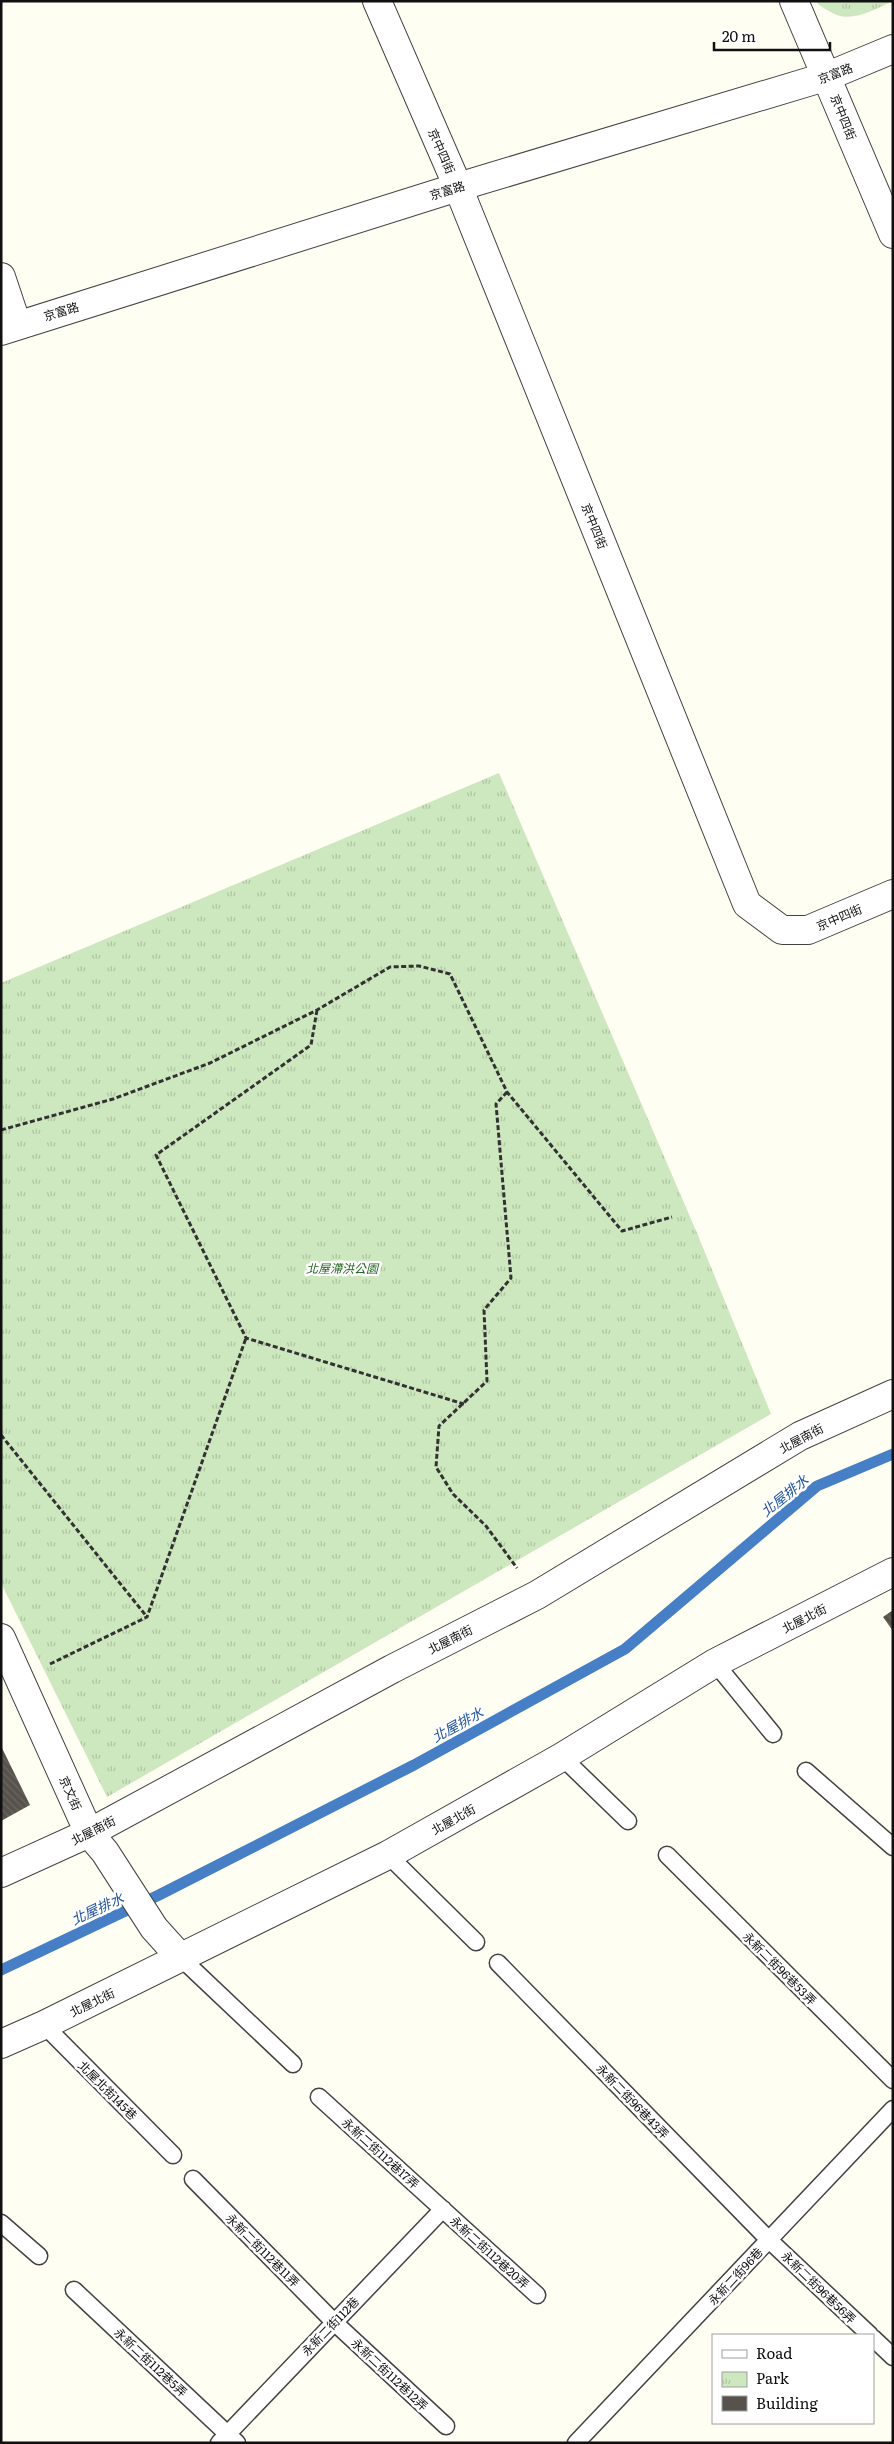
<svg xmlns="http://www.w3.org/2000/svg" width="894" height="2444" viewBox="0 0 894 2444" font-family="Literata,'Noto Sans TC',serif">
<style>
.park{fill:url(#park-tufts)}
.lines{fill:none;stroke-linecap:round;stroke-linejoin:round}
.stream{stroke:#467fc5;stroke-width:11}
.building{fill:url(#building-back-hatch)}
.service-casing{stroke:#434343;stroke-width:19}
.minor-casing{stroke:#434343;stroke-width:30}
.path{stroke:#323232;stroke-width:3;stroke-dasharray:5 2.5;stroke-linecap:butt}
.service{stroke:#fff;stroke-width:16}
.minor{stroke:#fff;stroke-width:28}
.labels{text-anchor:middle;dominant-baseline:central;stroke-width:5;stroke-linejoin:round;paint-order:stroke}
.street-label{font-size:12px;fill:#101010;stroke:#fff}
.park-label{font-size:12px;font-style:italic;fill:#276423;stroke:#fff}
.water-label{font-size:14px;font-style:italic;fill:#20529a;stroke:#fff}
</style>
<defs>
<pattern id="park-tufts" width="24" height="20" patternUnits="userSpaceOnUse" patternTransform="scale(1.25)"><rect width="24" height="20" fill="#cde7be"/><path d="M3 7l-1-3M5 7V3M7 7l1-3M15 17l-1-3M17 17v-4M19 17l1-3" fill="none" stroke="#afc5a2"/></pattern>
<pattern id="building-back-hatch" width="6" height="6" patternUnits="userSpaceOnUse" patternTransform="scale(1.25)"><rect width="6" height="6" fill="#58524c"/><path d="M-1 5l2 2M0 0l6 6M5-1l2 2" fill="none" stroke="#6b6661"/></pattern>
</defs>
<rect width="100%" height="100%" fill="#fefef3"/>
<path class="park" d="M816,1H893C873,10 849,25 829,11C824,8 819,6 816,1Z
M499,773L697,1233L771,1414L107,1797L1,1583V983Z"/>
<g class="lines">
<path class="stream" d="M1,1970L159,1895L414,1765L625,1649L817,1486L893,1454"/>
</g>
<path class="building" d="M893,1610V1631L883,1617Z
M1,1746L30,1805L1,1821Z"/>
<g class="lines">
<g class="service-casing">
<path id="service" d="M715,1663L773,1734
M562,1757L628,1821
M806,1771L893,1847
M388,1855L476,1942
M667,1855L893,2080
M181,1958L293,2064
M498,1963L769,2240L870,2335
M44,2025L173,2155
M319,2097L537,2295
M193,2179L334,2322L446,2426
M1,2223L39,2256
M74,2290L237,2443
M873,2338L893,2357
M219,2443L443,2209
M576,2443L893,2109"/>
</g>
<g class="minor-casing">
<path id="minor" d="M377,1L458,187L747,904L782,930H808L893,894
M794,1L893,234
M1,277L17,325
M1,331L458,187L828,76L893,49
M1,1638L89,1833L105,1852L154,1928L181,1958
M1,1873L89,1833L392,1669L537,1595L800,1436L893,1394
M1,2044L44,2025L388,1855L562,1757L715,1663L893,1572"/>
</g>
<path class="path" d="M317,1010L311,1045L156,1155L246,1338L464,1404
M507,1092L496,1104L511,1278L484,1310L487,1381L439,1426L436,1467L453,1494L486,1526L517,1568
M1,1130L113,1099L210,1063L317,1010L390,967L419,966L450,974L507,1092L622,1231L672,1217
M1,1435L147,1617
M50,1664L147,1617L246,1338"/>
<use href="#service" class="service"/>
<use href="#minor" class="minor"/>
</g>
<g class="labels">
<g class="street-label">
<text transform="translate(835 73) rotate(-21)">京富路</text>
<text transform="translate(844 117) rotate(68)">京中四街</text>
<text transform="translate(442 151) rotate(66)">京中四街</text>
<text transform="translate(447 190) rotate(-17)">京富路</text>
<text transform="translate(61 311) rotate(-17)">京富路</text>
<text transform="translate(595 526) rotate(68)">京中四街</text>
<text transform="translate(839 917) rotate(-23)">京中四街</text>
<text transform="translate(801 1438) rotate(-28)">北屋南街</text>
<text transform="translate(804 1618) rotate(-27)">北屋北街</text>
<text transform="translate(450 1639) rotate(-27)">北屋南街</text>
<text transform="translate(71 1793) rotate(66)">京文街</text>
<text transform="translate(453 1819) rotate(-29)">北屋北街</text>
<text transform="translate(93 1830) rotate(-27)">北屋南街</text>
<text transform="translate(780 1968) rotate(45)">永新二街96巷53弄</text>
<text transform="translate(92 2002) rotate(-26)">北屋北街</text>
<text transform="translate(108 2090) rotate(45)">北屋北街145巷</text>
<text transform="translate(633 2101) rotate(46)">永新二街96巷43弄</text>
<text transform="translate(381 2153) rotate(42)">永新二街112巷17弄</text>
<text transform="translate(263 2250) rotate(45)">永新二街112巷11弄</text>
<text transform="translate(490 2252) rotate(42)">永新二街112巷20弄</text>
<text transform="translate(735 2276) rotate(-47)">永新二街96巷</text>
<text transform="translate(819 2287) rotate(44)">永新二街96巷56弄</text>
<text transform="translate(330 2326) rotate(-46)">永新二街112巷</text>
<text transform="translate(151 2362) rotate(43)">永新二街112巷5弄</text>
<text transform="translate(390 2374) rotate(43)">永新二街112巷12弄</text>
</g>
<g class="park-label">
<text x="342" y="1268">北屋滯洪公園</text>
</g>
<g class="water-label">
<text transform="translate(784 1495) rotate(-39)">北屋排水</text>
<text transform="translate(457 1724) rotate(-29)">北屋排水</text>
<text transform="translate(97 1908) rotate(-25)">北屋排水</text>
</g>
</g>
<rect width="894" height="2444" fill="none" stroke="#101010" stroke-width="5"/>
<rect x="712" y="2334" width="162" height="90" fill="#ffffff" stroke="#9f9f9f"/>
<rect x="722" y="2350" width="25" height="8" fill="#ffffff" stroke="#9f9f9f"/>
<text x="756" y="2359" font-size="15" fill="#101010">Road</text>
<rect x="722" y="2372" width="25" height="15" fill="url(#park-tufts)" stroke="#9f9f9f"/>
<text x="756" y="2384" font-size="15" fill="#101010">Park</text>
<rect x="722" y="2396" width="25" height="15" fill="#58524c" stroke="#9f9f9f"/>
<text x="756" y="2409" font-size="15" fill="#101010">Building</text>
<path d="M714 42v8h116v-8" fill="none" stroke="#101010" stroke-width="2.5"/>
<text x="722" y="42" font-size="15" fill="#101010" stroke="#ffffff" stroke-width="4" paint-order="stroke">20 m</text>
</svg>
